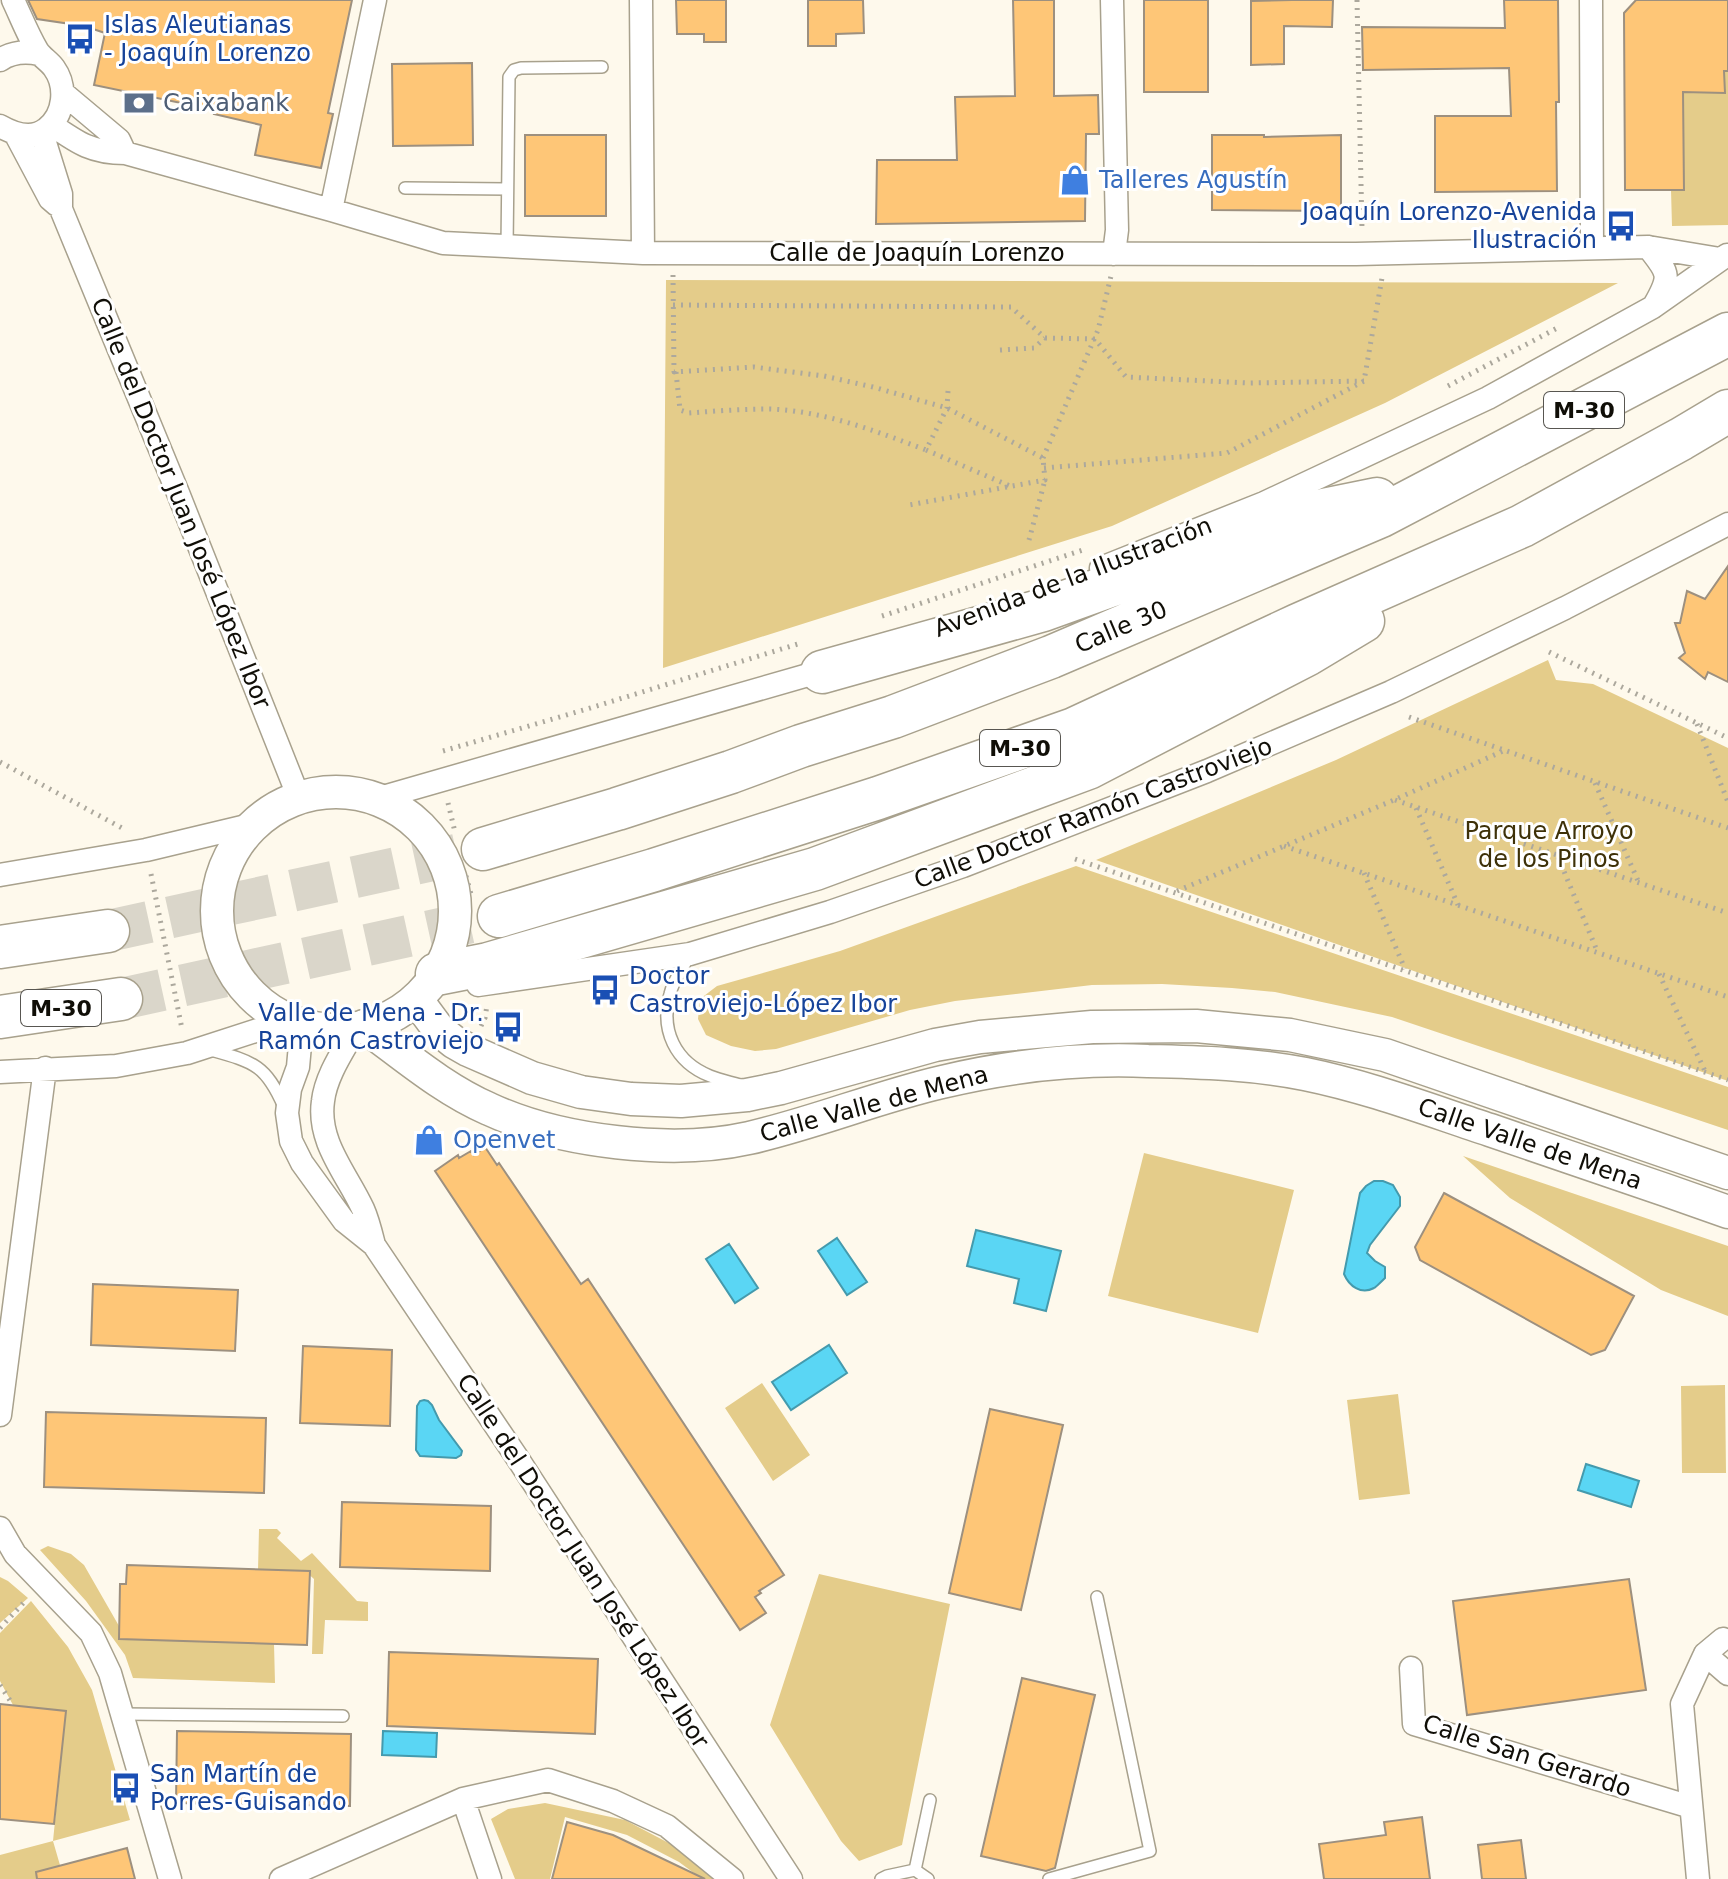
<svg xmlns="http://www.w3.org/2000/svg" width="1728" height="1879" viewBox="0 0 1728 1879" font-family="'DejaVu Sans',sans-serif">
<style>
.green{fill:#e4cc8a}
.water{fill:#5ad6f4;stroke:#449aad;stroke-width:2}
.building{fill:#fec677;stroke:#9d907f;stroke-width:2}
.lines{fill:none;stroke-linecap:round;stroke-linejoin:round}
.highway-tunnel{stroke:#dad6ca;stroke-width:42;stroke-dasharray:42 21;stroke-linecap:butt}
.lane-casing{stroke:#a8a18d;stroke-width:14}
.street-casing{stroke:#a8a18d;stroke-width:25}
.secondary-casing{stroke:#a8a18d;stroke-width:35}
.highway-casing{stroke:#a8a18d;stroke-width:45}
.path{stroke:#aca89d;stroke-width:5;stroke-dasharray:2 6;stroke-linecap:butt}
.lane{stroke:#fff;stroke-width:11}
.street{stroke:#fff;stroke-width:22}
.secondary{stroke:#fff;stroke-width:32}
.highway{stroke:#fff;stroke-width:42}
.labels{text-anchor:middle;dominant-baseline:central;stroke-width:6;stroke-linejoin:round;paint-order:stroke}
.shield{fill:#fff;stroke:#585651;stroke-width:2}
.shield-label{font-size:22px;font-weight:bold;fill:#100e07}
.transit-label{font-size:24px;fill:#164399;stroke:#fff;text-anchor:start}
.service-label{font-size:24px;fill:#4e5e75;stroke:#fff;text-anchor:start}
.shop-label{font-size:24px;fill:#366cbe;stroke:#fff;text-anchor:start}
.street-label{font-size:24px;fill:#100e07;stroke:#fff}
.park-label{font-size:24px;fill:#3e3108;stroke:#fff}
</style>
<rect width="100%" height="100%" fill="#fef9ec"/>
<path class="green" d="M1724,71H1728V225L1672,226L1671,190H1684L1683,92L1725,93Z
M666,280L1618,283L1385,403L1112,526L663,668Z
M1548,660L1556,680L1593,684L1728,748V1081L1096,860L1336,760Z
M1076,866L1728,1087V1130L1392,1017L1275,992L1232,988L1162,984L1092,985L955,1001L910,1010L776,1049L755,1051L731,1046L706,1035L698,1019L700,999L717,986L840,951Z
M1144,1153L1294,1190L1258,1333L1108,1296Z
M1463,1156L1728,1246V1316L1661,1290L1510,1198Z
M762,1383L810,1455L773,1481L725,1408Z
M1725,1385L1726,1473H1682L1681,1386Z
M1398,1394L1410,1494L1359,1500L1347,1400Z
M259,1529H277L281,1533L277,1538L301,1561L312,1553L357,1601L368,1602V1621L325,1620L323,1654H312L314,1579L305,1571L258,1570Z
M48,1546L71,1554L84,1565L119,1626V1639L274,1644L275,1683L133,1678L125,1655L86,1601L40,1550Z
M819,1574L950,1604L902,1845L859,1861L841,1841L770,1725Z
M0,1577L8,1581L28,1598L0,1623Z
M31,1601L68,1647L92,1690L130,1820L53,1841L64,1879H0V1855L53,1841L66,1711L13,1705L0,1681V1633Z
M545,1803L625,1820L682,1850L715,1879H702L679,1862L627,1835L565,1817L550,1879H515L491,1819L508,1809Z"/>
<path class="water" d="M1374,1181H1383L1393,1185L1400,1197V1206L1370,1245L1367,1253L1375,1261L1385,1267V1278C1384,1279 1375,1288 1374,1288C1361,1295 1349,1286 1344,1274L1360,1193L1366,1186Z
M976,1230L1061,1251L1046,1311L1014,1303L1019,1279L967,1266Z
M837,1238L867,1282L847,1295L818,1251Z
M729,1244L758,1288L735,1303L706,1259Z
M829,1345L847,1373L791,1410L772,1382Z
M424,1400L428,1401L432,1405L439,1420L462,1451L461,1455L456,1458L420,1456L416,1450L417,1406L420,1401Z
M1586,1464L1639,1481L1631,1507L1578,1490Z
M383,1731L437,1733L436,1757L382,1755Z"/>
<path class="building" d="M28,0H352L328,113L333,114L321,168L255,155L261,125L214,114L215,110L94,85L105,33L84,26L37,19Z
M676,0H726V42H704V34H677Z
M808,0H863L864,33L836,34V46H808Z
M1013,0H1054V96L1098,95L1099,134H1086L1085,221L876,224L877,160H957L955,97L1015,96Z
M1144,0H1208V92H1144Z
M1292,0H1333L1332,27L1284,26V64L1251,65V1Z
M1504,0H1558L1559,102H1556L1557,191L1435,192V116H1511L1509,68L1363,70L1362,27L1505,28Z
M1636,0H1728V71H1724L1725,93L1683,92L1684,190H1625L1624,13Z
M472,63L473,145L393,146L392,64Z
M525,135H606V216H525Z
M1212,135H1264V137L1341,135V211L1212,210Z
M1728,566V682L1708,672L1705,679L1679,658L1685,653L1675,623H1680L1687,591L1705,599Z
M485,1147L497,1165L499,1163L581,1284L588,1279L784,1575L759,1591L761,1593L755,1597L766,1613L740,1630L435,1171L458,1155L459,1158L471,1151L474,1155Z
M1444,1193L1634,1296L1605,1350L1591,1355L1420,1260L1415,1247Z
M93,1284L238,1290L235,1351L91,1345Z
M303,1346L392,1350L390,1426L300,1423Z
M990,1409L1063,1425L1021,1610L949,1593Z
M46,1412L266,1418L264,1493L44,1487Z
M342,1502L491,1506L490,1571L340,1567Z
M127,1565L310,1571L307,1645L119,1639L120,1584H126Z
M1629,1579L1646,1690L1467,1715L1453,1601Z
M389,1652L598,1659L595,1734L387,1726Z
M1022,1678L1095,1695L1055,1868L1046,1871L981,1856Z
M0,1704L66,1711L54,1824L0,1819Z
M177,1731L351,1734L350,1806L176,1803Z
M1422,1817L1430,1879H1324L1319,1844L1386,1835L1384,1822Z
M567,1822L613,1835L705,1879H552Z
M1521,1840L1526,1879H1482L1478,1845Z
M127,1848L135,1879H37L36,1872Z"/>
<g class="lines">
<path class="highway-tunnel" d="M108,931L483,849
M121,999L499,916"/>
<g class="lane-casing">
<path id="lane" d="M405,188L507,189
M507,247L509,77L514,70L521,68L602,67
M690,954C684,967 673,980 670,994C660,1030 675,1062 710,1076C720,1080 730,1082 740,1085
M211,1050C254,1062 266,1065 284,1107
M122,1714L343,1716
M915,1870L930,1800
M881,1879L887,1876L915,1870L928,1879
M1049,1879L1150,1851L1097,1597"/>
</g>
<g class="street-casing">
<path id="street" d="M641,0L643,253
M1112,0L1117,230L1114,254
M1591,0L1592,248
M0,60C12,52 24,51 39,54
M63,93L119,140L125,153
M52,125C78,143 92,153 125,153L331,210L443,243L643,253L1356,254L1648,247L1720,259
M0,126C14,134 32,140 46,129C65,115 67,86 54,68C49,61 41,57 37,50C28,35 21,17 13,0
M42,133L61,194V209L178,493L299,798
M16,135L50,199L57,205
M331,210L375,0
M1648,247C1668,273 1672,274 1655,304
M1101,568L1264,503L1488,398L1653,307L1727,255
M376,799L829,669
M0,875L146,850L255,824
M478,985L690,954L830,912L963,866L1207,771L1391,692L1565,608L1728,524
M297,1023L300,1045L298,1067L290,1089L287,1113L291,1141L302,1163L344,1221L374,1245
M356,1028C344,1050 326,1075 323,1101C317,1142 347,1174 363,1209C368,1220 371,1233 374,1245L516,1456L791,1879
M0,1072L116,1066L187,1053L289,1020
M0,1415L45,1068
M0,1528L15,1554L91,1633L110,1673L170,1879
M1705,1654L1728,1674
M1411,1668L1414,1724L1691,1807
M463,1799L490,1879
M281,1879L463,1799L548,1780L613,1801L667,1826L732,1879
M1698,1879L1682,1704L1705,1654L1723,1639"/>
</g>
<g class="secondary-casing">
<path id="secondary" d="M217 911a119 119 0 1 1 238 0a119 119 0 1 1-238 0Z
M416,999L439,1030L454,1042L468,1050L532,1078L581,1092L631,1099L681,1101L747,1095L781,1088L935,1045L980,1037L1092,1027L1196,1026L1290,1035L1385,1055L1728,1173
M364,1026C404,1055 443,1089 489,1109C560,1142 673,1155 749,1138C815,1123 877,1097 942,1082C1009,1066 1079,1058 1148,1061C1201,1062 1254,1064 1305,1074C1369,1087 1429,1110 1490,1130C1570,1157 1649,1184 1728,1212"/>
</g>
<g class="highway-casing">
<path id="highway" d="M822,672L1043,610L1318,511L1377,499
M483,849L617,809L731,772L801,746L893,717L1051,657L1381,516L1728,334
M499,916L654,870L878,798L1074,729L1298,625L1522,526L1681,439L1728,411
M0,947L108,931
M437,974L488,964L815,869L1088,768L1308,654L1363,621
M0,1017L121,999"/>
</g>
<path class="path" d="M1357,0L1362,229
M673,275L674,372L754,367L824,376L873,387L947,408L1043,458L1045,480L909,505
M673,305L1011,307L1045,338L1095,339L1126,377L1249,383L1364,381
M1000,350L1034,348L1045,338
M676,372L680,410L689,413C715,411 743,409 770,409C824,411 876,431 926,450
M1448,386L1559,327
M948,391L947,408L926,450L1010,486
M1043,458L1098,330L1111,276
M1044,468L1227,453L1364,381L1382,278
M1029,540L1045,480
M882,616L1086,549
M1549,652L1728,738
M1409,717L1728,828
M1697,724L1728,802
M443,751L587,709L801,643
M0,762L122,828
M1595,783L1639,883
M1395,800L1728,913
M448,803L455,832
M1416,808L1458,905
M1284,846L1728,997
M1558,857L1598,953
M1075,859L1728,1080
M1364,873L1405,969
M151,874L182,1029
M466,876L472,898
M1177,891L1394,800L1503,751
M1659,974L1705,1071
M481,1026L485,1018L487,1005
M0,1628L27,1599
M0,1685L13,1705"/>
<use href="#lane" class="lane"/>
<use href="#street" class="street"/>
<use href="#secondary" class="secondary"/>
<use href="#highway" class="highway"/>
</g>
<defs>
<g id="bus-bare" transform="scale(2.4)"><path d="M-5-6H5V4H4V6H2V4H-2V6H-4V4H-5ZM-3.5-4V0h7V-4ZM-3.5 1.2v1.5H-2V1.2ZM2 1.2v1.5H3.5V1.2Z" fill="#1a4fb4" stroke="#fff" stroke-width="2.5" paint-order="stroke"/></g>
<g id="bank-bare" transform="scale(2.4)"><path d="M-6-4H6V4H-6ZM0-2.3a2.3 2.3 0 1 0 0 4.6a2.3 2.3 0 1 0 0-4.6Z" fill="#5c6f8a" stroke="#fff" stroke-width="2.5" paint-order="stroke"/></g>
<g id="shop-bare" transform="scale(2.4)"><path d="M-5-2.5h2.3a2.7 3.5 0 0 1 5.4 0H5L5.5 6h-11ZM-1.5-2.5h3a1.5 2.3 0 0 0-3 0Z" fill="#3f7fe0" stroke="#fff" stroke-width="2.5" paint-order="stroke"/></g>
</defs>
<g fill-rule="evenodd">
<use href="#bus-bare" x="80" y="39"/>
<use href="#bank-bare" x="139" y="103"/>
<use href="#shop-bare" x="1075" y="180"/>
<use href="#bus-bare" x="1621" y="226"/>
<use href="#bus-bare" x="605" y="990"/>
<use href="#bus-bare" x="508" y="1027"/>
<use href="#shop-bare" x="429" y="1140"/>
<use href="#bus-bare" x="126" y="1788"/>
</g>
<g class="labels">
<g class="shield">
<rect x="1544" y="392" width="80" height="36" rx="6"/>
<rect x="980" y="730" width="80" height="36" rx="6"/>
<rect x="21" y="990" width="80" height="36" rx="6"/>
</g>
<g class="shield-label">
<text x="1584" y="410">M-30</text>
<text x="1020" y="748">M-30</text>
<text x="61" y="1008">M-30</text>
</g>
<g class="transit-label">
<text x="104" y="25">Islas Aleutianas<tspan x="104" dy="28">- Joaquín Lorenzo</tspan></text>
<text x="1597" y="212" text-anchor="end">Joaquín Lorenzo-Avenida<tspan x="1597" dy="28">Ilustración</tspan></text>
<text x="629" y="976">Doctor<tspan x="629" dy="28">Castroviejo-López Ibor</tspan></text>
<text x="484" y="1013" text-anchor="end">Valle de Mena - Dr.<tspan x="484" dy="28">Ramón Castroviejo</tspan></text>
<text x="150" y="1774">San Martín de<tspan x="150" dy="28">Porres-Guisando</tspan></text>
</g>
<g class="service-label">
<text x="163" y="103">Caixabank</text>
</g>
<g class="shop-label">
<text x="1099" y="180">Talleres Agustín</text>
<text x="453" y="1140">Openvet</text>
</g>
<g class="street-label">
<text x="917" y="253">Calle de Joaquín Lorenzo</text>
<text transform="translate(181 503) rotate(68)">Calle del Doctor Juan José López Ibor</text>
<text transform="translate(1073 577) rotate(-21)">Avenida de la Ilustración</text>
<text transform="translate(1121 627) rotate(-23)">Calle 30</text>
<text transform="translate(1093 813) rotate(-21)">Calle Doctor Ramón Castroviejo</text>
<text transform="translate(874 1104) rotate(-15)">Calle Valle de Mena</text>
<text transform="translate(1530 1144) rotate(19)">Calle Valle de Mena</text>
<text transform="translate(583 1561) rotate(57)">Calle del Doctor Juan José López Ibor</text>
<text transform="translate(1527 1756) rotate(18)">Calle San Gerardo</text>
</g>
<g class="park-label">
<text x="1549" y="831">Parque Arroyo<tspan x="1549" dy="28">de los Pinos</tspan></text>
</g>
</g>
</svg>
